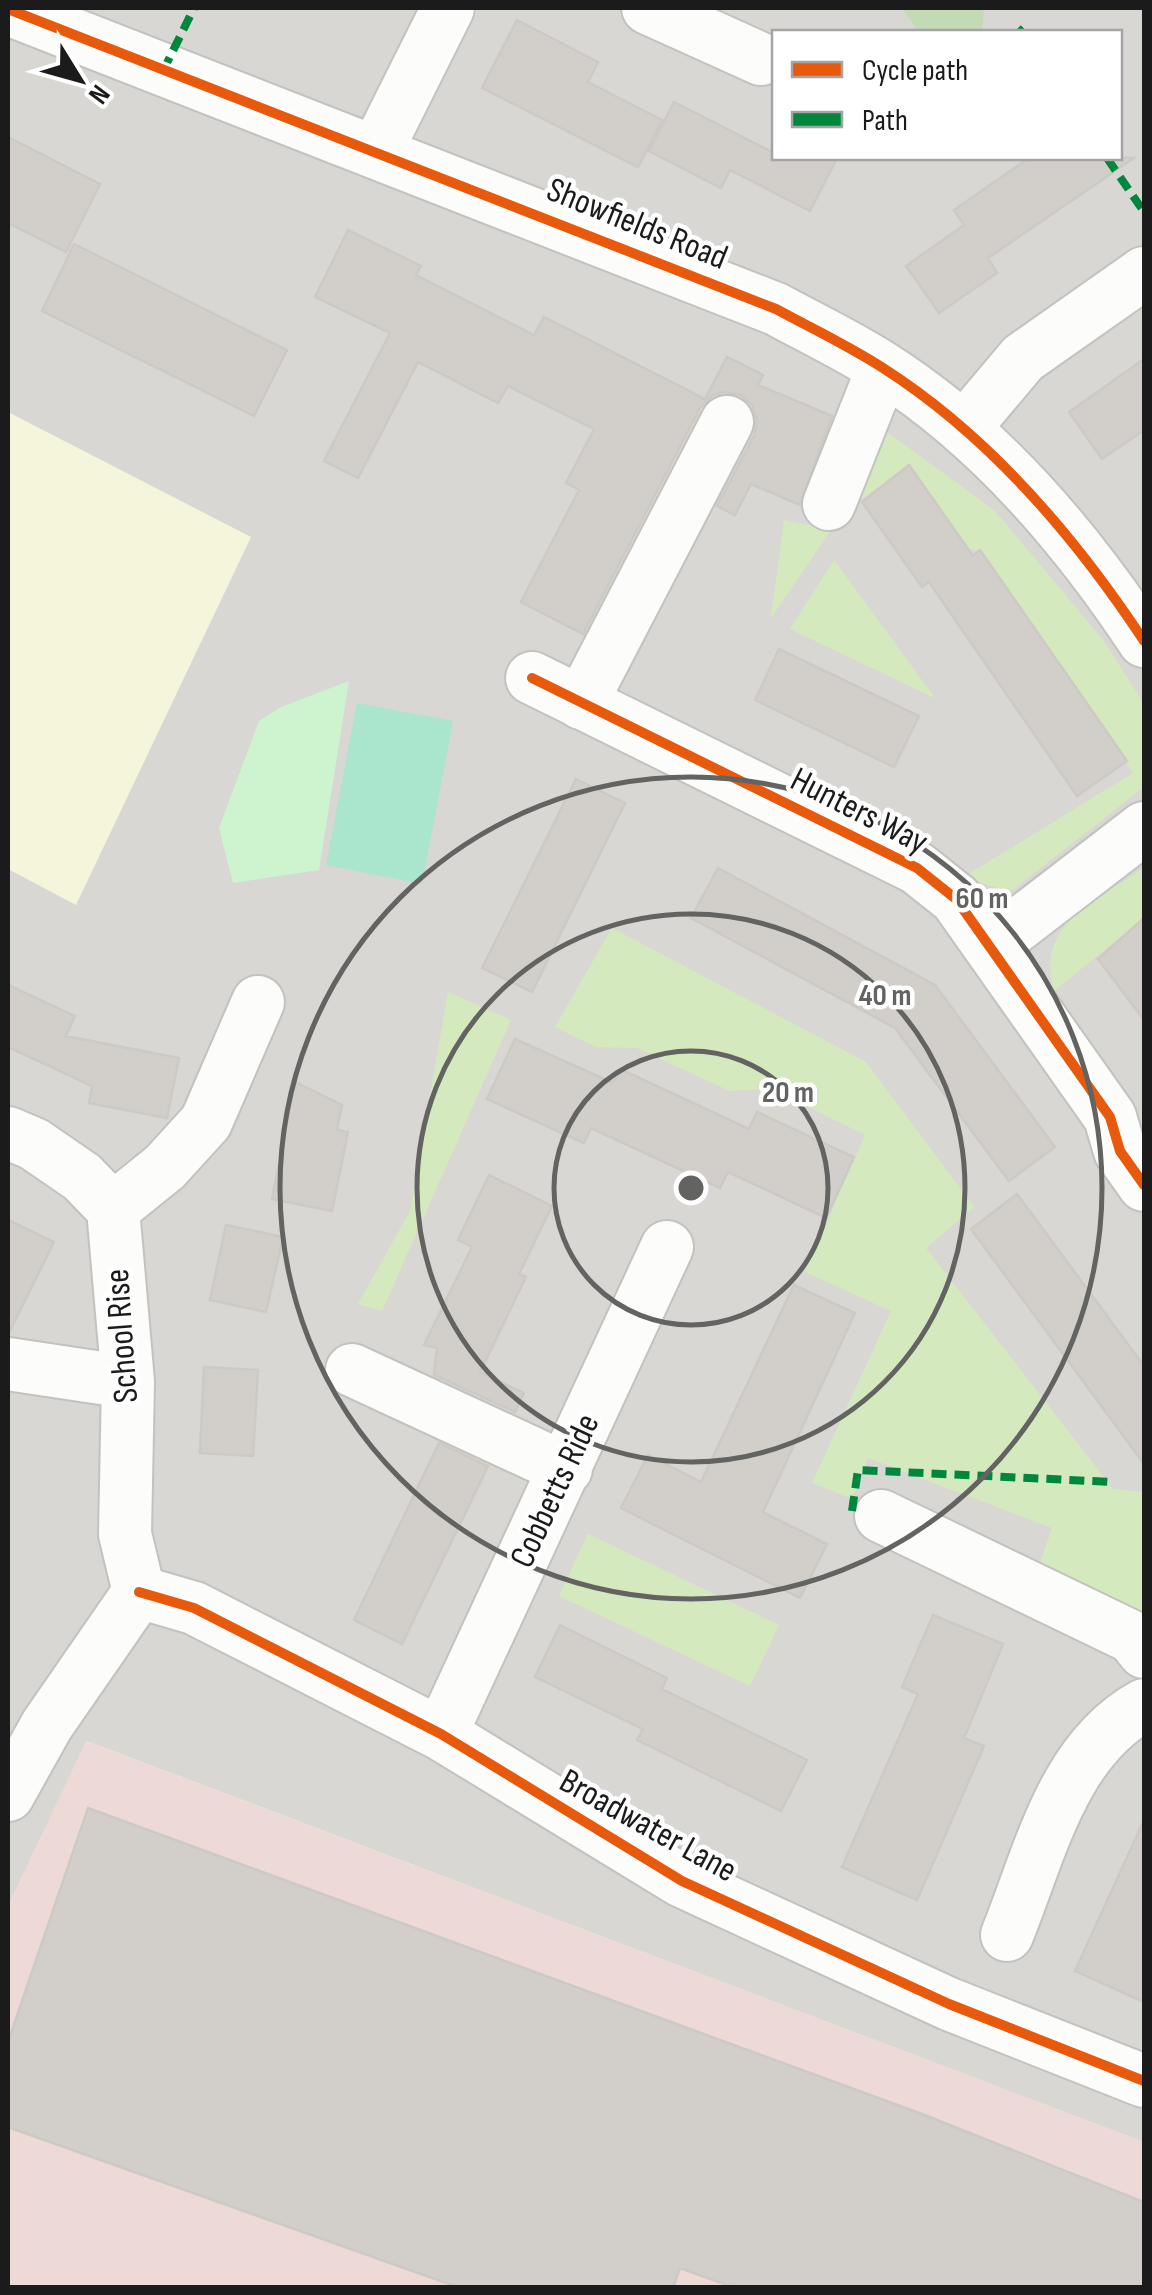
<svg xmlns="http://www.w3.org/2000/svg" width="1152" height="2295" viewBox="0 0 1152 2295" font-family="'Sofia Sans Condensed',sans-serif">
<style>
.residential{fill:#d9d7d4;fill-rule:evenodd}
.commercial{fill:#eddad6}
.education{fill:#f4f5db}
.grass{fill:#d4eabe}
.forest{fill:#c2dbb5}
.park{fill:#cdf4cf}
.pitch{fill:#aae5ce}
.building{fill:#d2cfcb;stroke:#cdc9c4;stroke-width:2.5}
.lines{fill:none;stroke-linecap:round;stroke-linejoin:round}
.minor-casing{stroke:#c2c2bf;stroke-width:56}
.minor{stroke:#fcfcfb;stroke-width:52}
.quiet{stroke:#00873e;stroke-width:8;stroke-dasharray:15 8;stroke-linecap:butt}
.cycleway-casing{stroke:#fff;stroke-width:16}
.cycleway{stroke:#e8590c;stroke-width:10}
.ring{fill:none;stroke:#636361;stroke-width:5}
.labels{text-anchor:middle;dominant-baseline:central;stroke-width:9;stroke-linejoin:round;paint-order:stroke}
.street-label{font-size:35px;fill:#1b1b1b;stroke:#fff}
.centre{fill:#636361;stroke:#fff;stroke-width:5}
.ring-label{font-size:30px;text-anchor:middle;font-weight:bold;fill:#636361;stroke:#fff;stroke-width:9;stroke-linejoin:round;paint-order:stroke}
</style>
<rect width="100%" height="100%" fill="#eae8e2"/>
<path class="residential" d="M8,8H1144V2142L87,1741L8,1906ZM774,32H1120V158H774Z"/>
<path class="commercial" d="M86,1741L1144,2142V2287H8V1907Z"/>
<path class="education" d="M8,412L251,537L76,905L8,869Z"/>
<path class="grass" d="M887,432L995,511L1104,641L1144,704V787L1010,892L964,877L1133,773L981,551L968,549L910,465L861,499Z
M784,520L831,530L771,618Z
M834,560L935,698L790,629Z
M1144,868V918L1054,991C1035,923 1096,901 1144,868Z
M612,928L866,1062L974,1207L926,1248L1113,1489L1144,1492V1620L1037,1572L1052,1528L868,1458L852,1499L812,1483L891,1311L805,1272L865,1135L770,1088L730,1091L637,1048L596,1047L555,1027Z
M448,992L511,1020L382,1311L358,1304L410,1211Z
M588,1534L779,1625L750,1686L559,1596Z"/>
<path class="forest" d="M902,8H984L982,29L919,32Z"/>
<path class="park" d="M349,681L319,870L233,883L219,828L259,721L281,707Z"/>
<path class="pitch" d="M357,703L453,721L422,884L326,865Z"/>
<path class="building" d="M517,20L598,62L588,82L662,120L638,167L482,88Z
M674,102L774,153V158H837L810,211L730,170L721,188L649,151Z
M8,137L100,184L66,252L8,223Z
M1029,158H1134L988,258L997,273L939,313L906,266L964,225L954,210Z
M348,230L421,266L416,275L534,335L544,317L705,399L727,357L763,375L758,385L832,416L800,505L751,484L735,515L717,506L754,436L757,420L752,405L740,395L725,392L712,396L700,408L583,634L521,602L579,490L566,483L594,429L508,386L498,403L418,362L358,478L324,461L390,333L315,297Z
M74,244L287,350L254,416L42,311Z
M1144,359V430L1102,459L1069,412Z
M909,465L973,556L980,550L1127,761L1077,796L929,582L922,587L862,502Z
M779,649L919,716L894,767L755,700Z
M576,779L625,803L532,992L482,968Z
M718,868L935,985L1055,1147L1009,1181L895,1028L691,918Z
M1144,918V1020L1098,959Z
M8,985L75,1016L66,1036L179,1058L167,1118L89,1103L92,1086L8,1047Z
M515,1039L613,1083L620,1069L749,1129L757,1112L854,1157L826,1218L728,1172L720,1188L591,1128L584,1143L487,1099Z
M295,1082L342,1105L337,1130L348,1132L332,1211L272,1199Z
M489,1175L552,1206L519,1274L526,1277L480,1372L524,1393L515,1412L434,1375L437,1348L424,1345L472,1247L458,1240Z
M1017,1194L1144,1366V1464L971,1229Z
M8,1220L54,1242L8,1335Z
M226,1225L283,1237L266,1312L210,1300Z
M794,1285L855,1313L763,1512L827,1544L800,1598L621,1508L648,1455L701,1482Z
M204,1367L258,1370L253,1456L200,1453Z
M439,1443L488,1466L402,1644L354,1620Z
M933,1615L1003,1644L964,1738L984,1746L917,1900L842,1867L918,1694L902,1687Z
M560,1625L667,1678L662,1689L807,1760L781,1811L637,1740L643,1729L535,1677Z
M88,1808L922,2114L1144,2202V2288H735L680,2268L673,2288H460L8,2127V2042Z
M1144,1820V2002L1075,1971Z"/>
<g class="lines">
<g class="minor-casing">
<path id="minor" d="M648,8L761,59
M8,9L776,309C811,328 849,346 883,368C988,435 1076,538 1144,641
M376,152L448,8
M964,428L1023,358L1144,273
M829,504L883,368
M532,678L917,868L956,899L1110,1117L1120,1151L1144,1185
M581,703L727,422
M991,946L1144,828
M8,1133L34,1144L82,1177L113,1209L128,1382L125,1534L139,1592
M113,1209L165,1167L206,1122L258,1002
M8,1364L128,1382
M352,1370L566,1469
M881,1516L1132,1637L1144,1652
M139,1592L194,1608L441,1734L682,1881L949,2004L1144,2081
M441,1734L667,1247
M8,1795L47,1725L139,1592
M1007,1935C1040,1854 1062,1750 1144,1705"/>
</g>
<use href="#minor" class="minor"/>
<path class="quiet" d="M1018,28L1022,32
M163,71L194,8
M1107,158L1144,212
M852,1511L858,1470L1113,1482"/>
<g class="cycleway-casing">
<path id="cycleway" d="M8,9L776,309C811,328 849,346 883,368C988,435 1076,538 1144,641
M532,678L917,868L956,899L1110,1117L1120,1151L1144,1185
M139,1592L194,1608L441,1734L682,1881L949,2004L1144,2081"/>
</g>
<use href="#cycleway" class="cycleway"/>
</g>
<g class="ring">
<circle cx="691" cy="1188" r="137"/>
<circle cx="691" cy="1188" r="274"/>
<circle cx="691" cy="1188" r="411"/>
</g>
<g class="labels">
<g class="street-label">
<text transform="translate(637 224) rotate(22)">Showfields Road</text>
<text transform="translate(859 811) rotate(27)">Hunters Way</text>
<text transform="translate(122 1336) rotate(-94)">School Rise</text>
<text transform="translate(555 1491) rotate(-65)">Cobbetts Ride</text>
<text transform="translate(648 1826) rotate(29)">Broadwater Lane</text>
</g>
</g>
<circle cx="691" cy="1188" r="15" class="centre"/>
<g class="ring-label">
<text x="982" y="908">60 m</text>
<text x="885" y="1005">40 m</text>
<text x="788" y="1102">20 m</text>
</g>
<rect width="1152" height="2295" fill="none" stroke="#1b1b1b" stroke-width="20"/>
<rect x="772" y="30" width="350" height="130" fill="#ffffff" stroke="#a4a4a4" stroke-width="2.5"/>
<rect x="792" y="62" width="50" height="15" fill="#e8590c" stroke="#a4a4a4" stroke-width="2.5"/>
<text x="862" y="80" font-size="30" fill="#1b1b1b">Cycle path</text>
<rect x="792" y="112" width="50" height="15" fill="#00873e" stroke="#a4a4a4" stroke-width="2.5"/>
<text x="862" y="130" font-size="30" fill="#1b1b1b">Path</text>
<g transform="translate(80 80) rotate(127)" stroke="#ffffff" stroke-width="8" paint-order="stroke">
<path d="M0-8L18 38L0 25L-18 38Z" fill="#1b1b1b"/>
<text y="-15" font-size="28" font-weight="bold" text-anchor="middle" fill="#1b1b1b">N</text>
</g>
</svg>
